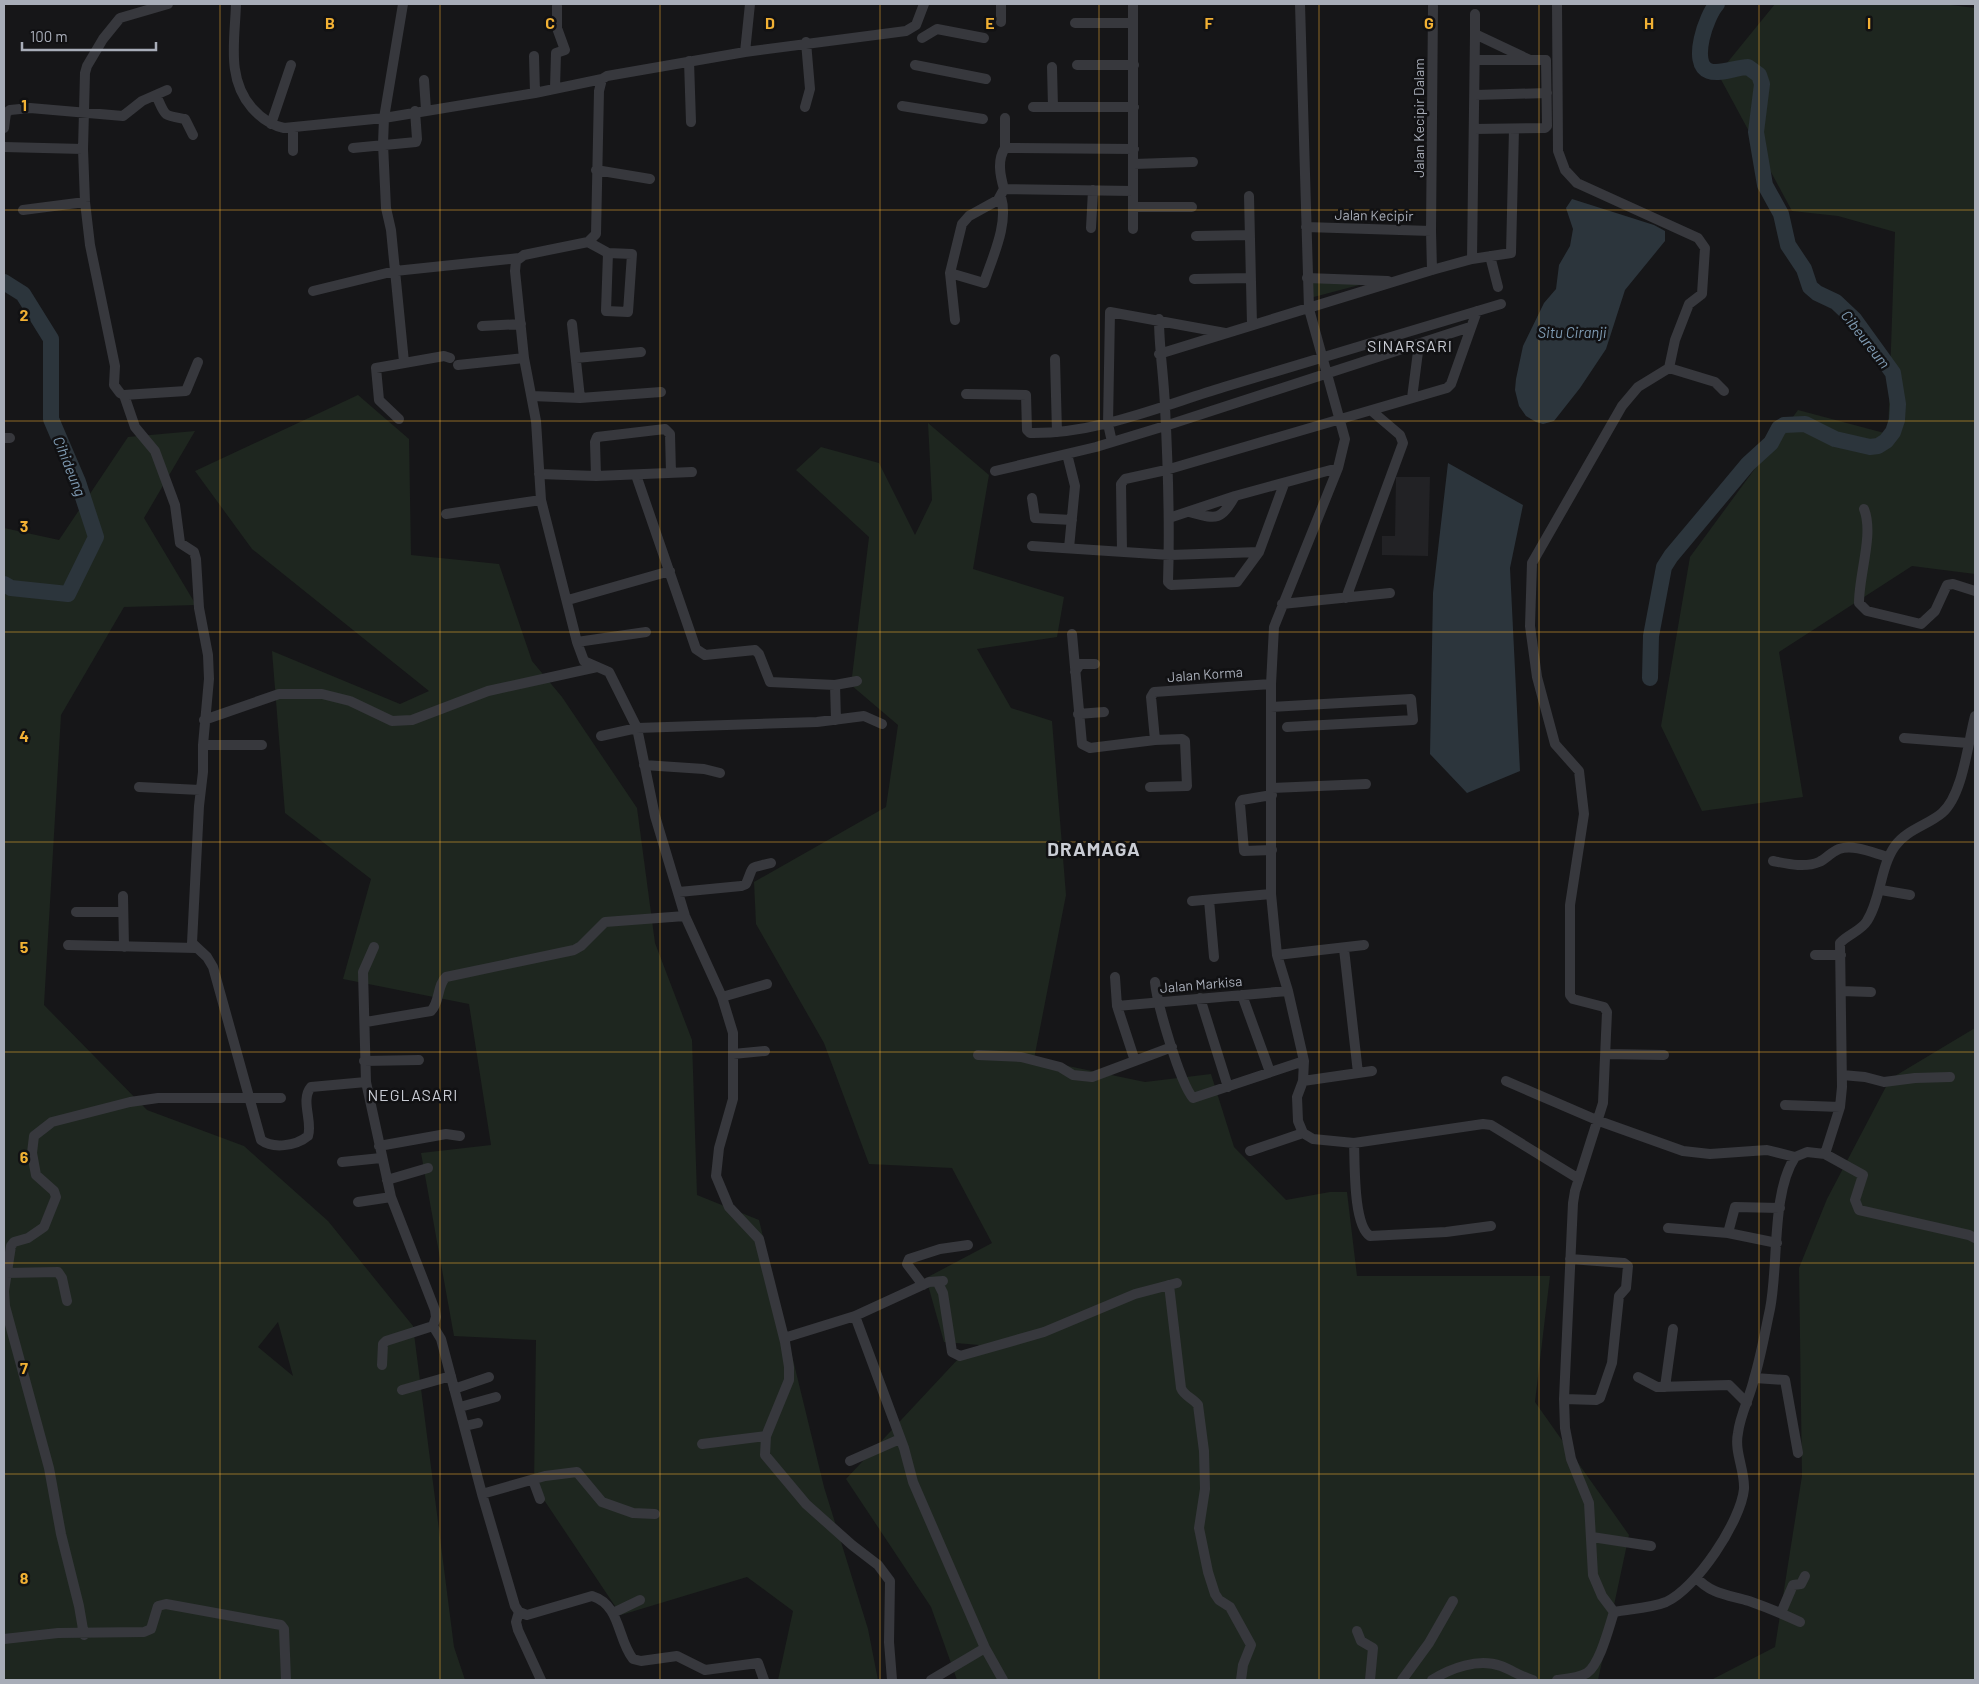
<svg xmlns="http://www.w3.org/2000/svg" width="1979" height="1684" viewBox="0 0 1979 1684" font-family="Barlow,sans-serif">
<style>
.built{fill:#222225}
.green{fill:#1e261f;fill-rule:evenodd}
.water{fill:#2c353c}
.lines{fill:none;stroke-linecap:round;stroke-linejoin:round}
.river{stroke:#2c353c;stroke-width:16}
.minor{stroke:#37383d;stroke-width:10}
.grid{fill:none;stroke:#f2b134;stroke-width:1;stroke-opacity:0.55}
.labels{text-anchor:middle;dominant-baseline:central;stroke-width:5;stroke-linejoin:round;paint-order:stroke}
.street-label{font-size:14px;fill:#a8adb8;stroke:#111113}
.water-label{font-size:15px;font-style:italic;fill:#7f9bb3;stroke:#111113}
.quarter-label{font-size:16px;letter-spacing:1px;fill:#c9ccd4;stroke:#111113}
.district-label{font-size:19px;font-weight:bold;letter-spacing:1px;fill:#c9ccd4;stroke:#111113}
.grid-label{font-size:16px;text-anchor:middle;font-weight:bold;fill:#f2b134;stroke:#111113;stroke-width:5;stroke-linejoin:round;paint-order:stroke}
</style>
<rect width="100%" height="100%" fill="#161618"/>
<path class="built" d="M1396,477H1430L1428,556L1382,555V536H1395Z"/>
<path class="green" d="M1775,4H1943L1975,8V574L1912,566L1779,652L1803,797L1702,811L1661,726L1690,557L1798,410L1888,434L1895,232L1838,216L1792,211L1718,74Z
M1309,279L1363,284L1310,298Z
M358,395L409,439L411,555L499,564L532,661L562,697L637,808L655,943L692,1040L697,1195L759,1220L824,1487L868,1629L878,1680H778L793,1611L747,1577L621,1615L534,1485L536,1340L454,1336L421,1153L491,1145L469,1004L343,979L371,879L285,813L272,651L400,704L429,691L252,549L195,471Z
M928,423L989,475L973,569L1064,597L1057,637L977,649L1011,708L1052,721L1066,895L1034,1059L1145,1082L1211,1074L1234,1147L1286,1200L1330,1192H1347L1357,1276H1550L1535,1402L1629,1535L1598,1680H957L931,1607L846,1479L959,1358L979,1345L944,1342L926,1278L992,1243L952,1168L869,1164L824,1043L756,924L754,882L886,807L898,725L851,685L869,537L796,470L821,447L879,463L915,535L932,500Z
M195,431L144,518L196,605L124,607L61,715L44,1005L147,1110L244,1146L328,1221L413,1326L454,1647L465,1680H4V528L59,540L128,437ZM278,1322L293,1376L258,1347Z
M1975,1028V1680H1711L1775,1647L1802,1476L1799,1268L1827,1199L1890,1079Z"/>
<path class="water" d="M1572,199L1654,225L1665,231V241L1625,290L1606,349L1580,388L1554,421L1543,424L1536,422L1526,416L1519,406L1515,390L1516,379L1523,346L1544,303L1556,289L1559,265L1570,246L1573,229L1566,208Z
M1448,463L1523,505L1510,568L1520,771L1467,793L1430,754L1433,593Z"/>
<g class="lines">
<path class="river" d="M4,282L23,294L51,339V419L78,482L96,537L68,594L11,588L4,584
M1650,678L1651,636L1664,567L1671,556L1748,464L1771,443L1779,428L1784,425L1805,424L1835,439L1870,447L1878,446L1886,441L1893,432L1897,420L1898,404L1893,373L1854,319L1836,302L1817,293L1810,287L1804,269L1788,245L1781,214L1765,185L1756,132L1762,84L1759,75L1748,67C1737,67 1720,75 1709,71C1689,64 1707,14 1717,4"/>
<path class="minor" d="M168,4L120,18L103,39L87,66L85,73L83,149L85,202L90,245L115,366L114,385L120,393L124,395L135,427L155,451L175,505L180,543L194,552L196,559L199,608L208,655L209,679L203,745V772L199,806L192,943L207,957L213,967L261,1140C273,1149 296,1146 308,1136C313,1122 300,1100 311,1087L366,1082
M236,4C235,40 226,78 252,108C261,118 270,125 284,128L384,118L535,93L602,79
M403,4L384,118L383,144L386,208L391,230L404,362
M1133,4V229
M1300,4L1309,309L1345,439L1338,468L1274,627L1271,684V894L1277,955L1288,991L1304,1061L1303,1081L1297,1097L1298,1121L1303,1133L1313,1139L1354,1143L1483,1124L1491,1125L1579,1179
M1475,14V34
M1001,22V4
M1075,23H1133
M922,38L937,29L984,38
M745,52L750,4
M534,56L535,93
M689,61L691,122
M915,65L986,79
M1077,65H1134
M1052,67L1053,107
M424,80L426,110
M555,88L556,53L565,50L557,28V6
M156,95C166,117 162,115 185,119L193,135
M1475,95L1547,93
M902,106L983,119
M805,107L810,89L806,42
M1033,107H1134
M1005,118V148L1134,149
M271,124L291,65
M4,128L6,113L10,110L30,108L123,116L142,101L167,90
M293,128V151
M1474,129L1545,128L1547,126L1546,60H1476
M4,147L83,149
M353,148L416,142L417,139L415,111
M1134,164L1193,162
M596,170L650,179
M1004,189C1000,175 997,160 1005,148
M1249,196L1252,325
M1134,207H1192
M23,210L85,202
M1306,227L1431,231L1432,270
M1091,228L1093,190
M1431,231L1433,6
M1196,236L1250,235
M588,242L608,253L632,254L628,312L606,311L608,253
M1490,256L1498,287
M1472,259L1475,34L1530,60
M950,273L984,283C992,258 1009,224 1001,197
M1307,278L1388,281
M1194,279L1251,278
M313,291L395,271L519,258
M1159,319C1159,349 1164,377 1165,407C1168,465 1170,524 1168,582L1171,585L1237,582L1259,552L1284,484
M955,320L950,273L962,224L969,216L998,200L1004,189L1133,191
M572,324L580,398
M482,326L521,324
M1159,354L1432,270L1472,259L1511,253L1514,129
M576,358L641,352
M1055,359L1057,432
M458,365L524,358
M1669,368L1715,382L1724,391
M966,394L1026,395L1027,430L1030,433C1097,434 1161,406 1224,387C1316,359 1408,331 1501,304
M124,395L186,391L198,362
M532,396L580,398L661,392
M1412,398L1419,344
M399,419L379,400L376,368L444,356L450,358
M4,438H10
M1112,442L1108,424L1110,312L1225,333
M1067,454L1075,486L1069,548
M995,471L1096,447L1165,426L1470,327
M539,474L596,476L692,472
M636,475L696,649L705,655L755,650L759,654L770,682L835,685L836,720
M596,476L595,442L597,437L665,429L670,434L671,473
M1032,498L1035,518L1072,520
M1864,509C1874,534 1859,574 1859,603L1867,611L1921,624L1935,611L1947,585L1953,584L1975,591
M1189,512C1216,519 1220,522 1235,496
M446,514L541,500
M1169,518L1235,496L1338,468
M1032,546L1170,555L1259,552
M1122,551L1121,484L1125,479L1166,470L1447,388L1451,384L1477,311
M1346,598L1403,443L1400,435L1373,412
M568,600L670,571
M1282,604L1390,593
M1072,634L1082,744L1090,748L1155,740
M577,642L646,632
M1075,672L1080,664H1095
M835,685L857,681
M1271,707L1411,699L1413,720L1287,727
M1078,714L1104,712
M204,720L279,694H322L350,701L392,721L412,720L488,691L597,667
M601,736L637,728L817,722L864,716L882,724
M1904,738L1968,743
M203,745H262
M644,765L704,769L720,773
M139,787L200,790
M1150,787L1187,786L1185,741L1182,739L1155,740L1151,697L1154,692L1271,684
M1272,788L1366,784
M1272,850L1244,851L1240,804L1242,800L1272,795
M1773,861C1788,864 1805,868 1819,862C1826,859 1831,852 1839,849C1854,844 1873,853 1888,857
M1881,890L1910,895
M679,892L741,886L746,884C755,864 747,869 771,863
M123,896L124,947
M1209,900L1214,957
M1192,901L1271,894
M76,912H122
M68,945L196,948
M374,947L363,972L366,1082L391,1197L435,1310L436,1317L433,1326L441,1339L482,1494L515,1606L519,1612L527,1615L592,1596C621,1605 617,1639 633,1659L641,1661L677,1656L705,1670L758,1663L764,1680
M1344,949L1358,1073
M1277,955L1364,945
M1815,955H1841
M1115,977L1117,1006L1135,1061
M1155,982C1157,1004 1180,1083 1193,1098L1304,1061
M1841,991L1871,992
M1242,995L1270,1072
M722,997L767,984
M1200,998L1228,1087
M1117,1006L1288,991
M366,1022L431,1011C440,1002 437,985 446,977L574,950L581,946L605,922L685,916
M733,1054L765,1051
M1605,1054L1664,1055
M978,1055L1021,1057L1060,1067L1073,1075L1092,1077L1172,1047
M364,1061L419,1060
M1842,1075L1865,1077L1884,1082L1915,1078L1950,1077
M1303,1081L1372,1071
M1506,1081L1599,1121L1683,1151L1710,1154L1767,1150L1795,1157L1807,1152L1825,1154L1863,1175L1855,1200L1859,1210L1969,1235L1975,1238
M1785,1105L1840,1107
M1354,1143C1355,1163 1353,1225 1370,1236L1446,1232L1491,1226
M379,1146L446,1134L460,1136
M1250,1151L1303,1133
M1825,1154L1840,1107L1842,1087L1840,943C1848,934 1861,931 1867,921C1881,899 1880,867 1895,846C1906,830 1928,825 1942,813C1963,795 1968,742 1975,716
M342,1162L381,1158
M387,1180L428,1168
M358,1202L391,1197
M1668,1228L1728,1233L1777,1243
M1728,1233L1735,1207L1780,1208
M6,1273L58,1272L62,1278L67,1301
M938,1283L943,1293L952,1352L960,1356L1044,1332L1135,1294L1177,1283
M923,1285L907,1264L909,1259L940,1249L968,1245
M1169,1285L1181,1388C1184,1396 1193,1398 1198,1405L1204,1451L1205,1489L1199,1528L1208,1572L1215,1594L1219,1600L1230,1607L1251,1645L1243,1665L1241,1680
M855,1316L904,1448L913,1482L985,1648L931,1680
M784,1338L855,1316L929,1282L943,1281
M382,1365L383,1344L386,1341L433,1326
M1638,1377L1657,1387L1729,1385L1747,1403
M1755,1378L1785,1380L1798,1453
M1665,1387L1673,1329
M454,1389L489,1377
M402,1390L451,1376
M1564,1399L1596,1400L1600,1398L1612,1363L1619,1296L1626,1288L1628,1266L1624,1263L1570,1259
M460,1407L496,1397
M465,1426L478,1423
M702,1444L766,1436
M850,1461L900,1439
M533,1480L540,1499
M482,1494L545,1476L577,1472L602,1502L633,1513L655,1514
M1592,1537L1651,1546
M1696,1577C1710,1594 1729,1595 1749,1601C1766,1607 1783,1614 1800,1622
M519,1612L516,1622L518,1630L541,1680
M1614,1612C1630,1609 1651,1608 1666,1602C1696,1589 1741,1521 1744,1489C1745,1470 1734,1452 1738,1433C1740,1415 1750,1397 1754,1379C1761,1356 1765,1332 1770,1309C1779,1264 1771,1194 1795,1157
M613,1613L640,1600
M1781,1613L1793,1585L1801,1584L1805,1576
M1357,1631L1361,1641L1373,1648L1370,1680
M84,1635L79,1606L61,1534L49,1468L5,1306L4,1291L11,1246L14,1242L28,1238L44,1227L56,1197L54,1191L36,1175L32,1153L34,1136L52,1122L130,1102L158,1098H281
M4,1639L58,1633L144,1632L151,1629L158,1606L166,1604L281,1625L284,1629L286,1680
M985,1648L1003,1680
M892,1680L889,1642L890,1581L878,1565L852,1545L806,1504L765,1455L766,1436L789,1380V1367L785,1342L759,1239L729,1207L716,1176L719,1148L733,1099V1033L722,997L685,916L655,816L637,728L609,672L584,661L577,642L541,500L536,421L524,358L515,271L516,261L524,255L588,242L596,234L599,91L602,79L607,76L745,52L906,31L916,25L924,4
M1402,1680L1429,1643L1453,1601
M1432,1680C1451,1668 1478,1658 1501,1666C1512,1670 1521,1677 1533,1680
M1557,1680C1566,1679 1579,1678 1587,1673C1600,1664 1609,1627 1614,1612L1602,1596L1593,1575L1589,1503L1571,1459L1565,1428L1564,1399L1573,1203L1575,1191L1603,1103L1607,1012L1604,1007L1573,999L1570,995V905L1584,814L1579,771L1555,744L1537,677L1530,626L1532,563L1622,406L1638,387L1669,368L1675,340L1689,304L1702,294L1705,248L1698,238L1577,183L1565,170L1558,151L1557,4"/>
</g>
<path class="grid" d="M220,4V1680M440,4V1680M660,4V1680M880,4V1680M1099,4V1680M1319,4V1680M1539,4V1680M1759,4V1680M4,210H1975M4,421H1975M4,632H1975M4,842H1975M4,1052H1975M4,1263H1975M4,1474H1975"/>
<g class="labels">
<g class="street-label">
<text transform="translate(1418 118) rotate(-90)">Jalan Kecipir Dalam</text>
<text transform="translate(1374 215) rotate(1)">Jalan Kecipir</text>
<text transform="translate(1205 674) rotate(-4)">Jalan Korma</text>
<text transform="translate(1201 984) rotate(-5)">Jalan Markisa</text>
</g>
<g class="water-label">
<text x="1572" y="332">Situ Ciranji</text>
<text transform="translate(1866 339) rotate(52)">Cibeureum</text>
<text transform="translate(70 466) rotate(68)">Cihideung</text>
</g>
<g class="quarter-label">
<text x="1410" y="345">SINARSARI</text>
<text x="413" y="1094">NEGLASARI</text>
</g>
<g class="district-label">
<text x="1094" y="848">DRAMAGA</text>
</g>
</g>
<g class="grid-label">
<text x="330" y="29">B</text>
<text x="550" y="29">C</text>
<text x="770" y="29">D</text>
<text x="990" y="29">E</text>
<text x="1209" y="29">F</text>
<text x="1429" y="29">G</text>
<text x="1649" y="29">H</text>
<text x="1869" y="29">I</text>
<text x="24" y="111">1</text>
<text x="24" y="321">2</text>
<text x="24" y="532">3</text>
<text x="24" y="742">4</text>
<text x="24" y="953">5</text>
<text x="24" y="1163">6</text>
<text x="24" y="1374">7</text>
<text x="24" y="1584">8</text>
</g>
<rect width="1979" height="1684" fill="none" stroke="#a8adb8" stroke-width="10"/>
<path d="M22 42v8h134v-8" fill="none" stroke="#a8adb8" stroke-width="2.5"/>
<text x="30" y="42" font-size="15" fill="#a8adb8" stroke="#111113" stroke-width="4" paint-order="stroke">100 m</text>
</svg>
